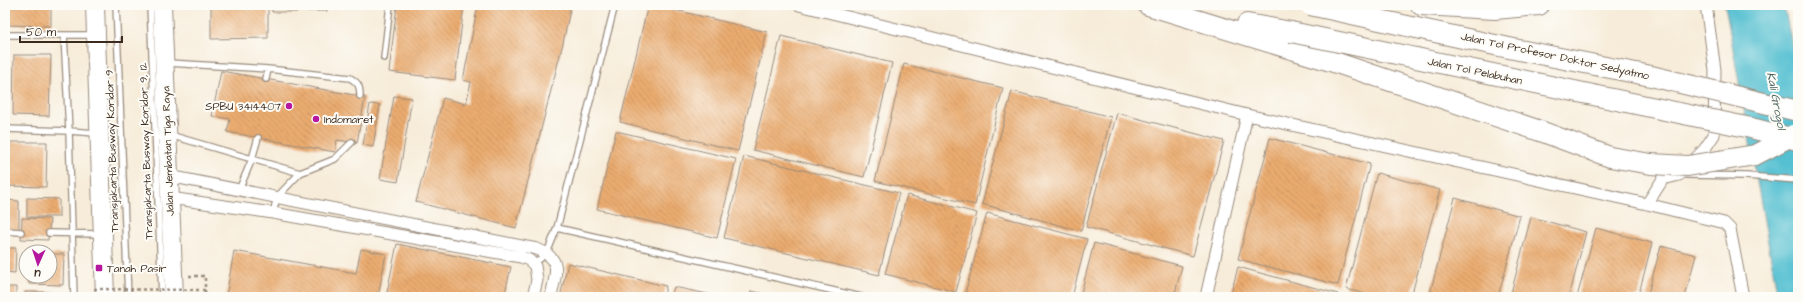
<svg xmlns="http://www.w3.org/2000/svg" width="1803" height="302" viewBox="0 0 1803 302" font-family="'Architects Daughter',sans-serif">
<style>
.water{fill:#55c0d1;stroke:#487578}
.building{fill:url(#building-back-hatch)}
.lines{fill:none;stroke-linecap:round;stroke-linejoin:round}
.service-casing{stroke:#998b7c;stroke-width:8}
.minor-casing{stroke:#998b7c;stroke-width:13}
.trunk-casing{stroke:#998b7c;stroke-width:20}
.motorway-casing{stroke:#998b7c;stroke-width:22}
.path{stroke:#998b7c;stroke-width:2.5;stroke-dasharray:3 3;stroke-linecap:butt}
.service{stroke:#fff;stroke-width:5.5}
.minor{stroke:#fff;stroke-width:11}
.trunk{stroke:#fff;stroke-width:18}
.motorway{stroke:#fff;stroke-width:20}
.motorway-bridge-casing{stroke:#998b7c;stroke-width:22;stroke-linecap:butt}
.path-bridge{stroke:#998b7c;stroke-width:2.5;stroke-dasharray:3 3;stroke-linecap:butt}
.motorway-bridge{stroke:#fff;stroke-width:20}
.poi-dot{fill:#b5179e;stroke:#fdfcf7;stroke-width:1.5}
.labels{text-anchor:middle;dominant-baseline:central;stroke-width:4;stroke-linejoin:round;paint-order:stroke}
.street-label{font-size:11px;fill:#3b2a1e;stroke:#fdfcf7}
.poi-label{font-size:11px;fill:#3b2a1e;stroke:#fdfcf7;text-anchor:start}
.water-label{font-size:12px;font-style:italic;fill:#445e5d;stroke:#fdfcf7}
</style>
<defs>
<pattern id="building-back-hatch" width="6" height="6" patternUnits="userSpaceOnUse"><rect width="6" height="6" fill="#ebac6f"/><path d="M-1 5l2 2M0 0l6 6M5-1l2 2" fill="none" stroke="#c08c5b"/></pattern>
</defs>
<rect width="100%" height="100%" fill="#fdfcf7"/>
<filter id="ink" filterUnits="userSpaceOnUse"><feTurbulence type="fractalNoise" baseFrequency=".025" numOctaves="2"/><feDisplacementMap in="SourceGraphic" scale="8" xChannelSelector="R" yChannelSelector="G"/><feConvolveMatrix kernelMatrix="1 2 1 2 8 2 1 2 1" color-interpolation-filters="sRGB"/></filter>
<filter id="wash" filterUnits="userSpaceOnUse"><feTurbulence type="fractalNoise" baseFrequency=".012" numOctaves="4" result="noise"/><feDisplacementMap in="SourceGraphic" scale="16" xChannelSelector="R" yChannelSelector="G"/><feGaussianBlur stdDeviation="0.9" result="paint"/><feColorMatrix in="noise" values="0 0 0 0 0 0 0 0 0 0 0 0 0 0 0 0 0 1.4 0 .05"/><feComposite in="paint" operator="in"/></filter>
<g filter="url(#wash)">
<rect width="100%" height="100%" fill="#f7ecd9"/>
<path class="water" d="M1725,5H1784L1798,77V297H1778Z"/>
<g id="blocks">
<path class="building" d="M6,5H51V26L5,25Z
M211,5H268V38L211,39Z
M272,5H298V12H272Z
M304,5H327V11H305Z
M397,5H464L455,80L389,72Z
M478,5H571L563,43L516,228L416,202L443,98L466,104L471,82L463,80Z
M648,5H654L767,32L738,151L620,122Z
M781,36L892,63L864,177L753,150Z
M14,55H51L49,116L13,115Z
M904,64L1003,88L975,205L875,181Z
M221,71L365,97L357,143L337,140L335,152L227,132L230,119L212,116Z
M1012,91L1111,117L1081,231L982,204Z
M394,96L412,98L398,182L380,179Z
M370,104L380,105L373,147L363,145Z
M1117,113L1224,141L1193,256L1086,227Z
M616,131L736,159L717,238L597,209Z
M1270,138L1370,164L1338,285L1238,259Z
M6,142H47L46,187L5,186Z
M744,156L899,193L879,275L724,238Z
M1377,173L1440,190L1411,297H1377L1346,289Z
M907,195L977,213L956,292L885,274Z
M27,198L59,199V217H27Z
M1455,198L1520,216L1498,297H1429Z
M5,200L19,201V230H5Z
M987,213L1087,239L1072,297H964Z
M1531,217L1586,232L1569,297H1510Z
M22,218L50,219L48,240L21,239Z
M1596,228L1652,243L1638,297H1577Z
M1094,243L1182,266L1174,297H1080Z
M397,244L511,267L504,297H386Z
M1661,246L1696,255L1685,297H1647Z
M5,248H16L15,273L5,272Z
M361,249L386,254L378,297H226L234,251L356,273Z
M50,254H64L63,285L29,284V276H50Z
M568,263L666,286L664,297H560Z
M1238,267L1338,294L1337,297H1230Z
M7,287H16V297H6Z
M674,287L717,296V297H671Z
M751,291L773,296V297H750Z
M25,292H51V297H25Z"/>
</g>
</g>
<g filter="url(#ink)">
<use href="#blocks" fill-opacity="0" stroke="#998b7c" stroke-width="1"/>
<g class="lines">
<g class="service-casing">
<path id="service" d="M116,5L128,297
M150,5L162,297
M5,35H95
M384,58L390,5
M168,63L268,69L350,78C359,83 360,87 360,96
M266,79L268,69
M5,129L69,131L64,35
M170,135L300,173
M1686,175L1746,176L1798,180
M239,190L252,159L258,138
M273,213L277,197L300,173L335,159L352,142
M557,228L861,297
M5,231L21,232
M49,233L100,234
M534,264L547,253L557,228L615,5
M74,297L69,131L96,133"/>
</g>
<g class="minor-casing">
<path id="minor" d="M799,5L1247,115L1647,204L1724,223L1730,229L1743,297
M169,176L537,249C564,259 555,274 551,297
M170,198L273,213L521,257L529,260L535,266L537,280L533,297
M1647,204L1663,179L1679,175L1704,150L1714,135L1715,70L1706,5
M1206,297L1247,115"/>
</g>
<g class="trunk-casing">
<path id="trunk" d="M95,5L105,297
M162,5L174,297"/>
</g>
<g class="motorway-casing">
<path id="motorway" d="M1148,5L1337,63
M1421,5L1495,9L1539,5
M1247,24L1291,32"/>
</g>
<path class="path" d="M189,276H205V297
M188,294H200V297"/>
<use href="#service" class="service"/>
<use href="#minor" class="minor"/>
<use href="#trunk" class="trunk"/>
<use href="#motorway" class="motorway"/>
<g class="motorway-bridge-casing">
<path id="motorway-bridge" d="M1310,5L1509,48L1651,76L1798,111
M1291,32L1751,128L1798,140
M1337,63L1543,132L1610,157L1651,164L1688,166L1755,155L1793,135"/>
</g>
<path class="path-bridge" d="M94,289L205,290"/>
<use href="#motorway-bridge" class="motorway-bridge"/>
</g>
</g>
<g class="poi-dot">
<circle cx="289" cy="106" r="4"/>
<circle cx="316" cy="119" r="4"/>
<rect x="95" y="264" width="8" height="8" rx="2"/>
</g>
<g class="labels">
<g class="street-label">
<text transform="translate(1555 56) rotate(12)">Jalan Tol Profesor Doktor Sedyatmo</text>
<text transform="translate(1475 71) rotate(12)">Jalan Tol Pelabuhan</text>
<text transform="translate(112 151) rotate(-92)">Transjakarta Busway Koridor 9</text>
<text transform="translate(146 151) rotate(-92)">Transjakarta Busway Koridor 9, 12</text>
<text transform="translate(168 151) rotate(-92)">Jalan Jembatan Tiga Raya</text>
</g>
<g class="poi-label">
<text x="281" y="106" text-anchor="end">SPBU 3414407</text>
<text x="324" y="119">Indomaret</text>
<text x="107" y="268">Tanah Pasir</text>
</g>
<g class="water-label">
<text transform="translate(1776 101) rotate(79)">Kali Grogol</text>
</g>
</g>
<rect width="1803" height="302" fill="none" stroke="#fdfcf7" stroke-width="20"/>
<g transform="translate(38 264) rotate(183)"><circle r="19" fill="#fdfcf7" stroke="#afa8a0"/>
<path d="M0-3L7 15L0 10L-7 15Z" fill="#b5179e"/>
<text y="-6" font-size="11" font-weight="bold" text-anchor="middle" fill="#3b2a1e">U</text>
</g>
<path d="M20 36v6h102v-6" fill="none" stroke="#3b2a1e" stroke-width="2"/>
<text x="26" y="36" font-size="12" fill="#3b2a1e" stroke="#fdfcf7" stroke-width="3" paint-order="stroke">50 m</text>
</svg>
